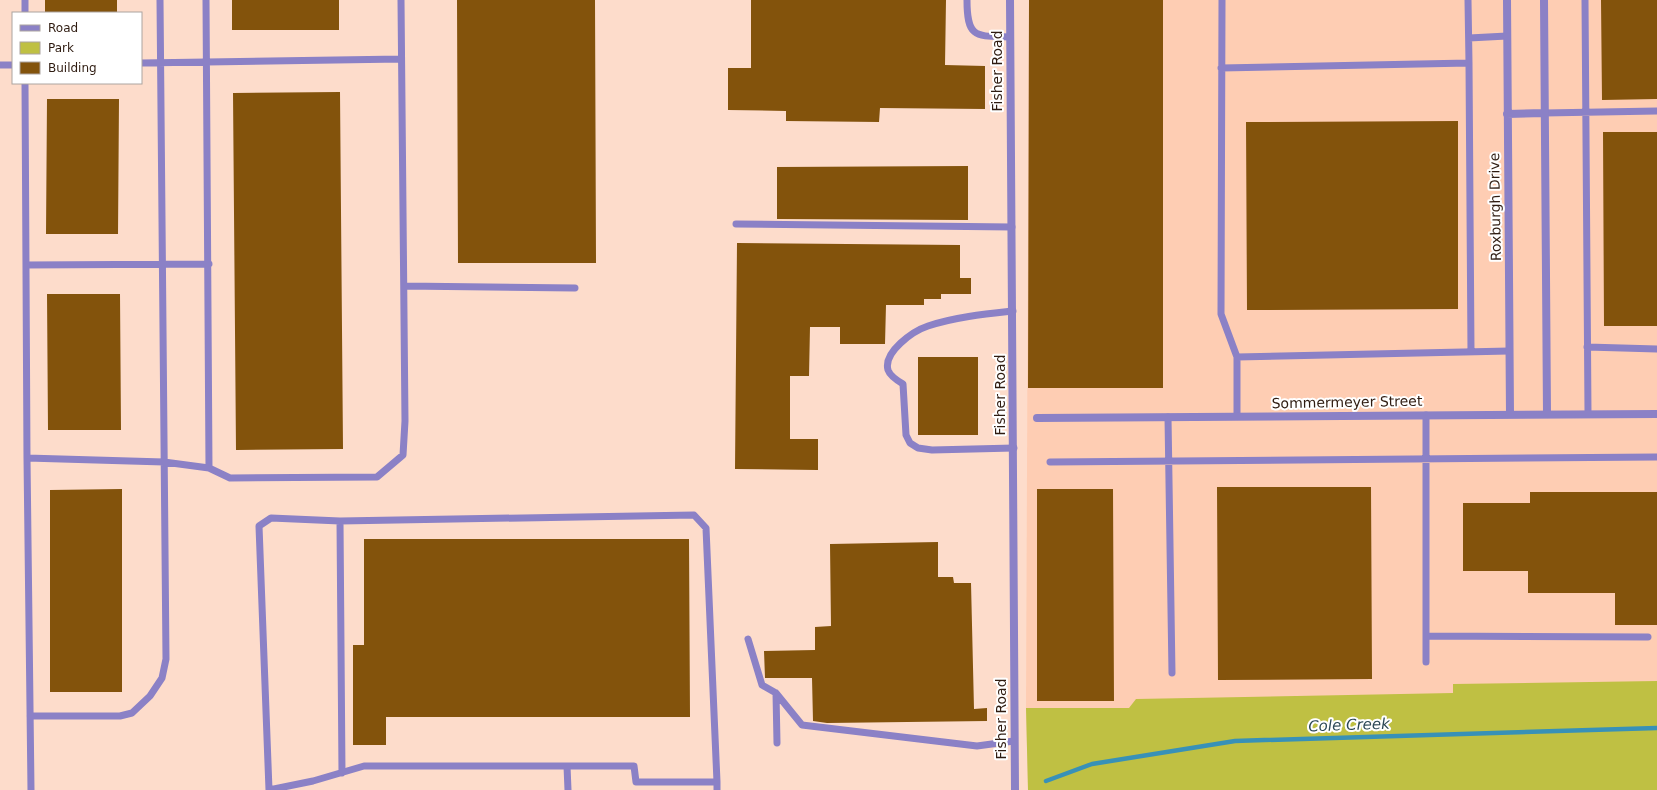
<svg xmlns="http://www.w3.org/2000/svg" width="1657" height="790" viewBox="0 0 1657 790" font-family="'DejaVu Sans',sans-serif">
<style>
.built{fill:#fecdb3}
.green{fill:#bfc043}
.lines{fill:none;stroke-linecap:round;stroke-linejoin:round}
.stream{stroke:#3891b7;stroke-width:4.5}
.building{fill:#83530c}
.service{stroke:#8b81c6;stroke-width:7}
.minor{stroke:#8b81c6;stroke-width:8}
.tertiary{stroke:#8b81c6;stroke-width:8}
.labels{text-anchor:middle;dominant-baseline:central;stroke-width:4;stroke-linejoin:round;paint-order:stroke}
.street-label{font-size:14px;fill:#2f1c11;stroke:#fff}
.water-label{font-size:15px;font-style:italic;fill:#2d4855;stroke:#fff}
</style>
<rect width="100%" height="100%" fill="#fddccb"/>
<path class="built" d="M1029,0H1657V790H1028L1026,708Z"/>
<path class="green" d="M1657,681V790H1028L1026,708H1129L1136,699L1453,693V684Z"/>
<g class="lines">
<path class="stream" d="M1046,781L1092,764L1235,741L1657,728"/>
</g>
<path class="building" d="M45,0H117V13H45Z
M232,0H339V30H232Z
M457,0H595L596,263H458Z
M751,0H946L945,65L985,66V109L880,108L879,122L786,121V111L728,110V68H751Z
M1029,0H1163V388H1028Z
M1601,0H1657V99L1602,100Z
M340,92L343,449L236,450L233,93Z
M47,99H119L118,234H46Z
M1458,121V309L1247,310L1246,122Z
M1603,132H1657V326H1604Z
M968,166V220L777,219V167Z
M737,243L960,245V278H971V294H941V299H924V305H886L885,344H840V327H810L809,376H790V439H818V470L735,469Z
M47,294H120L121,430H48Z
M918,357H978V435H918Z
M1217,487H1371L1372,679L1218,680Z
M122,489V692H50V490Z
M1037,489H1113L1114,701H1037Z
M1530,492H1657V625H1615V593H1528V571H1463V503H1530Z
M364,539H689L690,717H386V745H353V645H364Z
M938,542V577H953L954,583H971L974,709L987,708V721L827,723L813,721L812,678H765L764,651L815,650V627L831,626L830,544Z"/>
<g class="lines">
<path class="service" d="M25,0V13
M206,0L209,468
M967,0C967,39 976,36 1010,37
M1222,0L1221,314L1237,357V416
M1585,0L1588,413
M1469,38L1507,36
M141,63L401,59
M1469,63L1471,352
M0,65H13
M1221,68L1469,63L1468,0
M25,83L27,458L31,790
M1544,113L1657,111
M736,224L1012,227
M26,265L209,264
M404,286L575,288
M1013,311C985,314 955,317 928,326C913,331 883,352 888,370C890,376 898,381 903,384L906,435L910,443L918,448L932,450L1014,448
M1587,347L1657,349
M1237,357L1509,351
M1426,415V662
M1168,417L1172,673
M27,458L164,462L209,468L230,478L377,477L403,455L405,421L401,0
M1050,462L1657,457
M340,521L271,518L259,526L269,790L313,781L364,766H634L636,782H717V790
M1426,636L1648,637
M748,639L762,685L776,693L777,743
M776,693L802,725L977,746L1014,741
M30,716H120L132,713L150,696L162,678L166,659L160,0
M567,766L568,790
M342,773L340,521L694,515L706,528L717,782"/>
<path class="minor" d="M1507,0L1510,414
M1544,0L1547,414
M1507,114L1544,113
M1037,418L1657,414"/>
<path class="tertiary" d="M1010,0L1015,790"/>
</g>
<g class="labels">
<g class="street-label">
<text transform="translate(997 71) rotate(-90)">Fisher Road</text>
<text transform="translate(1495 207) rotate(-91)">Roxburgh Drive</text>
<text transform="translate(1000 395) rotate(-90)">Fisher Road</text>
<text transform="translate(1347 402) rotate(-1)">Sommermeyer Street</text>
<text transform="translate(1001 719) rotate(-90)">Fisher Road</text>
</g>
<g class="water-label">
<text transform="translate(1349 725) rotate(-2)">Cole Creek</text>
</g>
</g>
<rect x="12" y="12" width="130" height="72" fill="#ffffff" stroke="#aca4a0"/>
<rect x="20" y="25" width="20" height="6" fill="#8b81c6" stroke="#aca4a0"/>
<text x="48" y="32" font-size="12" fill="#2f1c11">Road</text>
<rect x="20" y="42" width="20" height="12" fill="#bfc043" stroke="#aca4a0"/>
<text x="48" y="52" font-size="12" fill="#2f1c11">Park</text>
<rect x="20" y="62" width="20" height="12" fill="#83530c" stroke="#aca4a0"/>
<text x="48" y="72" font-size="12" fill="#2f1c11">Building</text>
</svg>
